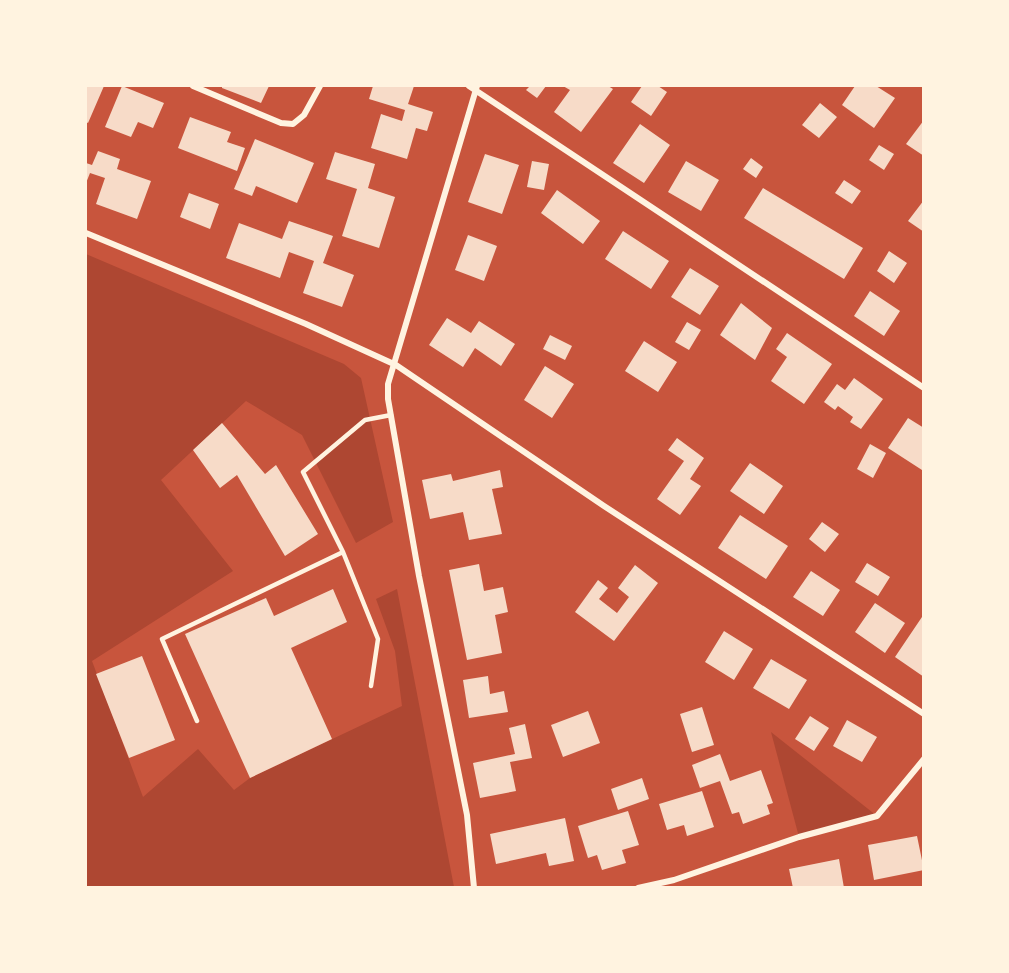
<svg xmlns="http://www.w3.org/2000/svg" width="1009" height="973" viewBox="0 0 1009 973" font-family="Karla,sans-serif">
<style>
.green{fill:#ae4732}
.building{fill:#f7dbc8}
.lines{fill:none;stroke-linecap:round;stroke-linejoin:round}
.service{stroke:#fff3e0;stroke-width:4.5}
.minor{stroke:#fff3e0;stroke-width:6}
</style>
<rect width="100%" height="100%" fill="#c8553d"/>
<path class="green" d="M86,254L344,364L361,378L393,522L356,543L302,435L246,401L161,480L233,571L92,661L143,797L198,749L234,790L250,778L402,706L395,651L376,599L397,589L454,887H86Z
M771,732L877,816L799,837Z"/>
<path class="building" d="M86,86H104L88,123L86,122Z
M122,86L164,103L153,128L138,122L131,137L105,127Z
M222,86H269L261,103L222,88Z
M373,86H414L408,104L433,112L427,131L416,128L407,159L371,148L381,114L402,121L405,110L369,99Z
M530,86H546L537,98L526,90Z
M563,86H608L613,89L581,132L554,112L570,90Z
M642,86H658L667,92L651,116L631,102Z
M855,86H876L895,98L874,128L842,105Z
M820,103L837,117L819,138L802,125Z
M190,117L231,132L227,142L245,148L237,171L178,148Z
M924,120V156L906,144Z
M640,124L670,145L644,183L613,163Z
M255,139L314,163L297,203L256,186L252,196L234,189Z
M879,145L894,154L884,170L869,160Z
M98,151L120,159L117,169L151,181L137,219L96,204L105,178L90,173L86,183V163L92,165Z
M335,152L375,164L368,188L395,197L379,248L342,236L357,189L326,179Z
M485,154L519,165L502,214L468,202Z
M751,158L763,167L756,178L743,169Z
M532,161L549,164L544,190L527,187Z
M686,161L719,180L701,211L668,192Z
M844,180L861,191L852,204L835,193Z
M763,188L863,248L844,279L744,218Z
M557,190L600,221L583,244L541,213Z
M189,193L219,204L210,229L180,217Z
M924,200V232L908,221Z
M289,221L333,236L323,263L354,275L342,307L303,293L314,261L289,252L280,278L226,258L239,223L282,239Z
M623,231L669,261L651,289L605,259Z
M468,235L497,246L484,281L455,270Z
M889,251L907,263L894,283L877,271Z
M690,268L719,286L700,315L671,297Z
M870,291L900,311L884,336L854,316Z
M741,303L772,328L755,360L720,335Z
M447,318L471,333L479,321L515,344L501,366L475,348L463,367L429,345Z
M687,322L701,330L689,350L675,342Z
M787,333L832,364L804,404L771,381L787,357L776,349Z
M550,335L572,346L565,360L543,349Z
M644,341L677,362L658,392L625,371Z
M545,366L574,384L552,418L524,400Z
M854,378L883,399L861,429L850,422L853,417L838,406L835,410L824,402L837,384L845,390Z
M908,418L924,428L922,470L888,448Z
M222,423L265,474L276,465L318,534L285,556L237,475L220,488L193,450Z
M677,438L704,458L690,479L701,486L680,515L657,499L684,461L668,450Z
M870,444L886,453L873,478L857,469Z
M750,463L783,486L764,514L730,491Z
M500,470L503,487L492,489L502,534L469,540L463,512L430,519L422,480L451,474L453,481Z
M740,515L788,546L766,579L718,548Z
M822,522L839,534L825,552L809,539Z
M867,563L890,577L878,596L855,582Z
M479,564L484,591L503,587L508,612L495,615L502,653L467,660L449,570Z
M635,565L658,583L614,641L575,612L598,580L608,588L599,599L617,613L629,597L618,588Z
M811,571L840,590L823,616L793,597Z
M333,589L347,622L291,648L332,739L250,778L185,634L266,598L274,616Z
M875,603L905,623L885,653L855,632Z
M924,614V677L895,657Z
M724,631L753,649L734,680L705,662Z
M142,656L175,740L129,758L96,674Z
M771,659L807,680L789,709L753,688Z
M488,676L490,694L504,691L508,712L469,718L463,680Z
M702,707L714,745L692,752L680,714Z
M588,711L600,743L563,757L551,725Z
M810,716L829,728L814,751L795,739Z
M847,720L877,737L862,762L833,746Z
M525,724L532,758L510,762L516,791L480,798L473,763L515,754L509,728Z
M720,754L730,781L761,770L773,803L767,805L770,814L743,824L739,812L732,814L720,781L700,788L692,765Z
M642,778L649,799L618,810L611,789Z
M702,791L714,827L687,836L684,825L667,830L659,804Z
M628,811L639,845L622,850L626,863L602,870L597,855L588,858L578,826Z
M565,818L574,861L549,866L546,853L496,864L490,834Z
M917,836L924,870L874,880L868,845Z
M839,859L844,888H793L789,869Z"/>
<g class="lines">
<path class="service" d="M343,552L378,639L371,686
M197,721L162,639L343,552L303,472L365,420L391,415"/>
<path class="minor" d="M193,86L281,123L293,124L304,115L320,86
M469,86L924,388
M86,233L306,324L396,365L604,506L924,714
M474,888L467,815L419,576L388,399V384L477,86
M638,888L674,880L799,837L877,816L924,759"/>
</g>
<rect width="1009" height="973" fill="none" stroke="#fff3e0" stroke-width="174"/>
</svg>
